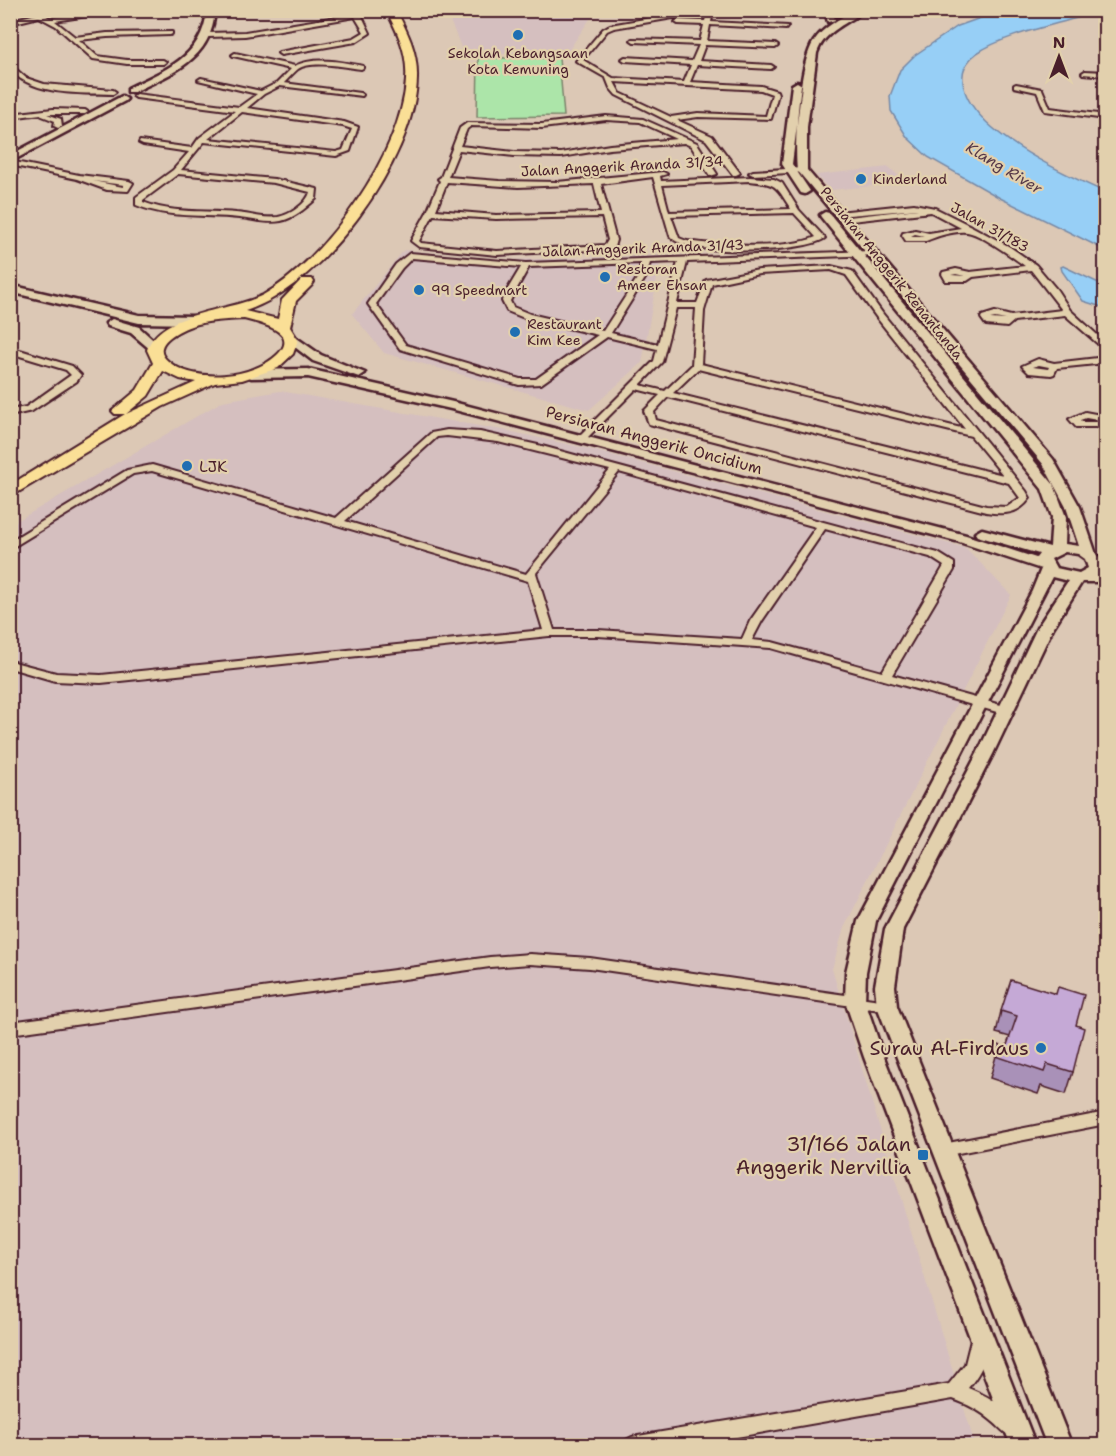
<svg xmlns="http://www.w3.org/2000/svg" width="1116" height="1456" viewBox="0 0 1116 1456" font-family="'Shantell Sans',sans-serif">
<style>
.built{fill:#d5bfbf}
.green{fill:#ace5a9;stroke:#7b826a;stroke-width:1.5}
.water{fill:#97cff6;stroke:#7889a5;stroke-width:1.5}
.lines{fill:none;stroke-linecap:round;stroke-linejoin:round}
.street-casing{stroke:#4a1f2b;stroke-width:4}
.secondary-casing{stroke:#4a1f2b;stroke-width:5}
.primary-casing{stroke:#4a1f2b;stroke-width:4}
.street{fill:#e2d0ad;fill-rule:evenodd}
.secondary{fill:#e2d0ad;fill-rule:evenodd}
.primary{fill:#fadf96;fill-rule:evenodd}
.wall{fill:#a991b8;stroke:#4a1f2b;stroke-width:1.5}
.building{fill:#c5a9d6;stroke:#4a1f2b;stroke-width:1.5}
.poi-dot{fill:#1f6fb2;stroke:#e2d0ad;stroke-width:2}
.labels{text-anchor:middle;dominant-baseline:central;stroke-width:4.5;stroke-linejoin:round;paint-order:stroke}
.far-poi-label{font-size:14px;fill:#4a1f2b;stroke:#e2d0ad;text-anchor:start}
.far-street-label{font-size:14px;fill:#4a1f2b;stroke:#e2d0ad}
.far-water-label{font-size:15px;font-style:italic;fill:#563949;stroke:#e2d0ad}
.street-label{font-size:16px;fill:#4a1f2b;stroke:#e2d0ad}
.poi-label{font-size:16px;fill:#4a1f2b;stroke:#e2d0ad;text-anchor:start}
.near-poi-label{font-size:20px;fill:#4a1f2b;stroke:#e2d0ad;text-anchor:end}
</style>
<rect width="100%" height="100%" fill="#dcc8b5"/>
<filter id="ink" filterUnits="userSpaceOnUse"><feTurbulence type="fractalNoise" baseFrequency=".0167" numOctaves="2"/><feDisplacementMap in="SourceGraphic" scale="12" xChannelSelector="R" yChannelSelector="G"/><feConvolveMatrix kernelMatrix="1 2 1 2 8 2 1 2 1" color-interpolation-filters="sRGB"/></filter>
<g filter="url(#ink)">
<path class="built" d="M600,11L602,15L592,16L566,54H464L446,11Z
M889,167L906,183L830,190L816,175Z
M404,250L499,260L661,256L642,363L589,410L384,353L352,314Z
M280,391L508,431L585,448L966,548L1011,595L844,928L832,969L975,1445H11L10,525L223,401Z"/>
<path class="green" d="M478,58H559L564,116L477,117Z"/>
<path class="water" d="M1000,11H1099C1063,24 1009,32 977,53C971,57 963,67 963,75C958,126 1066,175 1105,192V250L1000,198L928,157L907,137L891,111L890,96L900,70L915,55L958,26Z
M1063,266L1105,286V308L1083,301L1062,271L1061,267Z"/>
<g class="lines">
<g class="street-casing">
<path id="street" d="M35,10H41L43,14L50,18L106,10H126L55,21L75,37L107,33L172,32V34L170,35L107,37L79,40L97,56L127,60H163L166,62L163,64H127L93,59L56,26L39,17L10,24V20L37,14Z
M353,10H359L370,33L356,42L281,55L278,53L279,52L354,38L364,32L355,17L245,36L208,37L205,35L208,33L245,32L354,14Z
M715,10H759L685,16L614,28L607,31L583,60L613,78L684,82L691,65L625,61L622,59L625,57L692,61L699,45L634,42L631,40L632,39L700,41L704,25L678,24L675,22L678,20L705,21L706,17L709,15L712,17L711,22L788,26L786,29L710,25L707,41L775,44L778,46L775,48L705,45L699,61L771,65L774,67L771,69L697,65L690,82L761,86L777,91L778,94L771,119L698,117L677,120L712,136L740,173L736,175H733L706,140L616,95L610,88L606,78L576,61L603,29L610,25L685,12ZM614,82L761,90L772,94L766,116L698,113L671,117L620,93Z
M818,10H831L854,17L851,19Z
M235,53L295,66C314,56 343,62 363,66V68L361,69C345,67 312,60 298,69C293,73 289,78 284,83L360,93L363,95L362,96L280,86L264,94L247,108L344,122L358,127L350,151L336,156L204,142L181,170L274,179L317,189L316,199C305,208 295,218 281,221C267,224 252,219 239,218C203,214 170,219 136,205V197L173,170L189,152L143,145L139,143L140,141L192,148L199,138L235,111L136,98L133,96L136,94L239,107L257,94L198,80L201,78L261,91L277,83L291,69L233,56L232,55ZM242,112L343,126L352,129L343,150L336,152L208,139ZM178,174L274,183L310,192C307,204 289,215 278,217C264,219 250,214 236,213C204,210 173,214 143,202V200Z
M10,64L26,78L44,84L113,90L116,92L113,94C80,93 35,96 10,70Z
M1085,71L1106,72V76L1083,74L1082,73Z
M1016,84L1042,89L1050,108L1106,115V119L1045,111L1037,92L1014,87V85Z
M53,109L85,110L88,112L85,114H47L61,119L62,126L58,128L54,126L55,121L42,116L41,114L10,118V114Z
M606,116L643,119L697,143L717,174L710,176L691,146L684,143L610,149L561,157L514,156L459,150L448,177L499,181L557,182L663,172L667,174L660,176L661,181L750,177L774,179L782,183L799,210L825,238C806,253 683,257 670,236L653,177L601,184L616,240L614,247L610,249L497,255L419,247L411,241L427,212L440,181L438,179L441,177L460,128L467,123L542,124ZM606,120L640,122L677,139L610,145L561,153L514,152L460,146L467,129L471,126L542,128ZM750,181C778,184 776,186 791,209L669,212L662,185ZM447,182L518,187L594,184L601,213L496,215L436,210ZM794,213L816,237C786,250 719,246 687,241L679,238L671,216ZM433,215L496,219L602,217L608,240L605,245L497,251L421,243L419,241Z
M10,161L79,175L129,181L133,183L128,191L107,190L77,179L10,165ZM93,181L124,185L123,187Z
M802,168H805V172L753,175L749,173L753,171Z
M914,204L935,208L973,227L1010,247L1036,265L1057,290L1070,310L1106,343V351L1065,315L1014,321L1007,327L986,325L981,318L982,316L995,312L1011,316L1062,310L1031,270L973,277L967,281H946L942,274L943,272L956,269L970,272L1025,266C1014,258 979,233 967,232C956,230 934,237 926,241H906L902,235L903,233L915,230L929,233L961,228L931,212L843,222H840V218L918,209L838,216L834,214L838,212ZM915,234L924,236H911ZM956,274L965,276L951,275ZM995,318L1006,320L990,319Z
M872,251H875V255L687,262L677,303H697L706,280L759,270L831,266L852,271L883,314L1026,491L1030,498C1019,514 1004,515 986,512L649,424L644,411L660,395L636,389L585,440H579V436L654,361L657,349L607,337L541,384L519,385L400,349L368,304L396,264L410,253L526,263ZM412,258L521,267L503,297L502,301L507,311L524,318L598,335L536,379H520L406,345L376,304L402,268ZM678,262L658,344L611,333L646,277L650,263ZM641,263L638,277L603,331L530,314L513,307L510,301L529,267ZM831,270L846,275L877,318L965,429L701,364L704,311L712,284L759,274ZM676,308H696L692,365L665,391L640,385L662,362ZM698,369L971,436L1003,475L673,393ZM668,397L1009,483L1020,498L1007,507L986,506L656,420L654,412Z
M10,347L72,366L81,375L77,381L32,411L10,416V410L26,407L71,375L66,370L10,353Z
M1106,357V363L1057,368L1054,374L1051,375L1029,373L1022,366L1038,359L1054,363ZM1039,365L1049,367L1048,369L1033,367Z
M1085,412L1106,416V422L1102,427H1076L1069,419ZM1086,418L1097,420L1096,422H1082L1080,420Z
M447,430L480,432L538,445L938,553L954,563V570L892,675L1008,707L1010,710L1004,714L771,648L598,636H549L101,683L55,681L10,668V661L56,673L101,675L543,630L528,581L152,471L133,474L10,549V541L127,470L152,465L336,518L431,433ZM447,436L498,442L610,470L526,574L345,521L437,437ZM619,472L816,527L750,621L742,639L598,630H554L536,573ZM825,529L930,557L944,566L882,672L772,642L752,640L762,621Z
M530,954L590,958L887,1001L892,1002L894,1006L892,1010L887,1011L590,968L530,964L490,967L10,1034V1022L490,957Z
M1106,1112V1124L943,1156L938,1155L935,1150L938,1145L943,1144Z
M978,1334L984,1336C992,1354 979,1375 968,1388C988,1396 1011,1408 1020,1428L1017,1434L1011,1436C1003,1433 999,1426 992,1421C981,1411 967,1404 953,1399L685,1446H623L626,1440L632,1437L949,1384L965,1364L972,1336Z"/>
</g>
<g class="secondary-casing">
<path id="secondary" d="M207,10H215C212,59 173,73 134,92H128V88C165,70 203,57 207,10Z
M816,10L833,12L835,20L828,22L826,15Z
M854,10H865C848,24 825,30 817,53L807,127V170L1053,459L1080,507L1096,554L1102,562V570L1100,573L1106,574V582H1082L1053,628L993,754L903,929L895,986L897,1006L1072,1446H1047L877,1006L875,986L885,929L977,754L1037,628L1068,581L1052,577L876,921L866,972L865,1001L884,1057L1036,1446H1011L864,1057L845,1001L846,972L858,921L1032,591L1041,569L956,541L451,409L308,377L251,378L245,374L251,370L308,369L453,402L966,535L1036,558L1039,554L977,536L975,533L982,529L1050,547L1052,517L1042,489L821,217L820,215L825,212L829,213L1054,485L1066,517L1065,544L1079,546L1066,507L1043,464L797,170C794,144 799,63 814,41C823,27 840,19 854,10ZM1065,552L1078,554L1085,559L1088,568L1079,573L1056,568L1051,559Z
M797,82L802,85L792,164L810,191L805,194L801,193L782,164L792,85Z
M122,96L127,99L125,101L10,162V155Z
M10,285L139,315L194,316L200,320L194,324L139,323L10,292Z
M112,319L139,327L161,347L159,350H151L131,333L108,326L106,323Z
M291,334L321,355L365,373L359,377L313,361L287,341V335Z"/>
</g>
<g class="primary-casing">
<path id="primary" d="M386,10H396C408,33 418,52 417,79C415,160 322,287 245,311L278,319L282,300L302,279H312L314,282L312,285L296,301L290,327L298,340L293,354L278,368L242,380L215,383L162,407L10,497V485L125,414H115L112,411L137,390L153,363L147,350C160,311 230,312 263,295C326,260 402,152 406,80C408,53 398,33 386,10ZM244,319C260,323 301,332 277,355C253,378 194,384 168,361C147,344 184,327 198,324C213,320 229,320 244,319ZM163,371L180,379L196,382L126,414L148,396Z"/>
</g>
<use href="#street" class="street"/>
<use href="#secondary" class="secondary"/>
<use href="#primary" class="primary"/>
</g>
<path class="wall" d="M1001,1011L1076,1025L1073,1072L1066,1094L1041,1086L1038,1094L990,1078L996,1056L1006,1048L1010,1037L996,1033Z"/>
<path class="building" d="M1011,980L1056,994L1058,987L1084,995L1076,1025L1084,1028L1073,1072L1047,1064L1044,1072L996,1056L999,1045L1006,1048L1017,1016L1001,1011Z"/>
</g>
<g class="poi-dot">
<circle cx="518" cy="35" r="6"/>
<circle cx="861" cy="179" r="6"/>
<circle cx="605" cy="277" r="6"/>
<circle cx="419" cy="290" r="6"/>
<circle cx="515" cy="332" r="6"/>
<circle cx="187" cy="466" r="6"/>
<circle cx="1041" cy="1048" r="6"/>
<rect x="917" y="1149" width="12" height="12" rx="3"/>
</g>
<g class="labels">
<g class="far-poi-label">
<text x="518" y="53" text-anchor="middle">Sekolah Kebangsaan<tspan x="518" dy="16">Kota Kemuning</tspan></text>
<text x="873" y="179">Kinderland</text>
<text x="617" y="269">Restoran<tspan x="617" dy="16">Ameer Ehsan</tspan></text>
<text x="431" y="290">99 Speedmart</text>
<text x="527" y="324">Restaurant<tspan x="527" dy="16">Kim Kee</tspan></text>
</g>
<g class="far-street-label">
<text transform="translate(622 166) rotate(-3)">Jalan Anggerik Aranda 31/34</text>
<text transform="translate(990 227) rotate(29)">Jalan 31/183</text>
<text transform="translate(643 248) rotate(-2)">Jalan Anggerik Aranda 31/43</text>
<text transform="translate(892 273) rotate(51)">Persiaran Anggerik Renantanda</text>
</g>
<g class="far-water-label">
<text transform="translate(1004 168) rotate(31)">Klang River</text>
</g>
<g class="street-label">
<text transform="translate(654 440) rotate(15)">Persiaran Anggerik Oncidium</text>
</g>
<g class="poi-label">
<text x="199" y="466">LJK</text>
</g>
<g class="near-poi-label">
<text x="1029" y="1048">Surau Al-Firdaus</text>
<text x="911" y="1144">31/166 Jalan<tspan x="911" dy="23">Anggerik Nervillia</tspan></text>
</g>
</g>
<rect width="1116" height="1456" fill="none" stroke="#e2d0ad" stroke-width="36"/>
<rect x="18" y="18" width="1080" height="1420" fill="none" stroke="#4a1f2b" stroke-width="2" filter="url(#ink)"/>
<g transform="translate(1059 57)" stroke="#e2d0ad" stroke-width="4.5" paint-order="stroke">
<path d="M0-4.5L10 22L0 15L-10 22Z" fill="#4a1f2b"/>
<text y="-9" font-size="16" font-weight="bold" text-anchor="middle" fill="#4a1f2b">N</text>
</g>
</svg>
